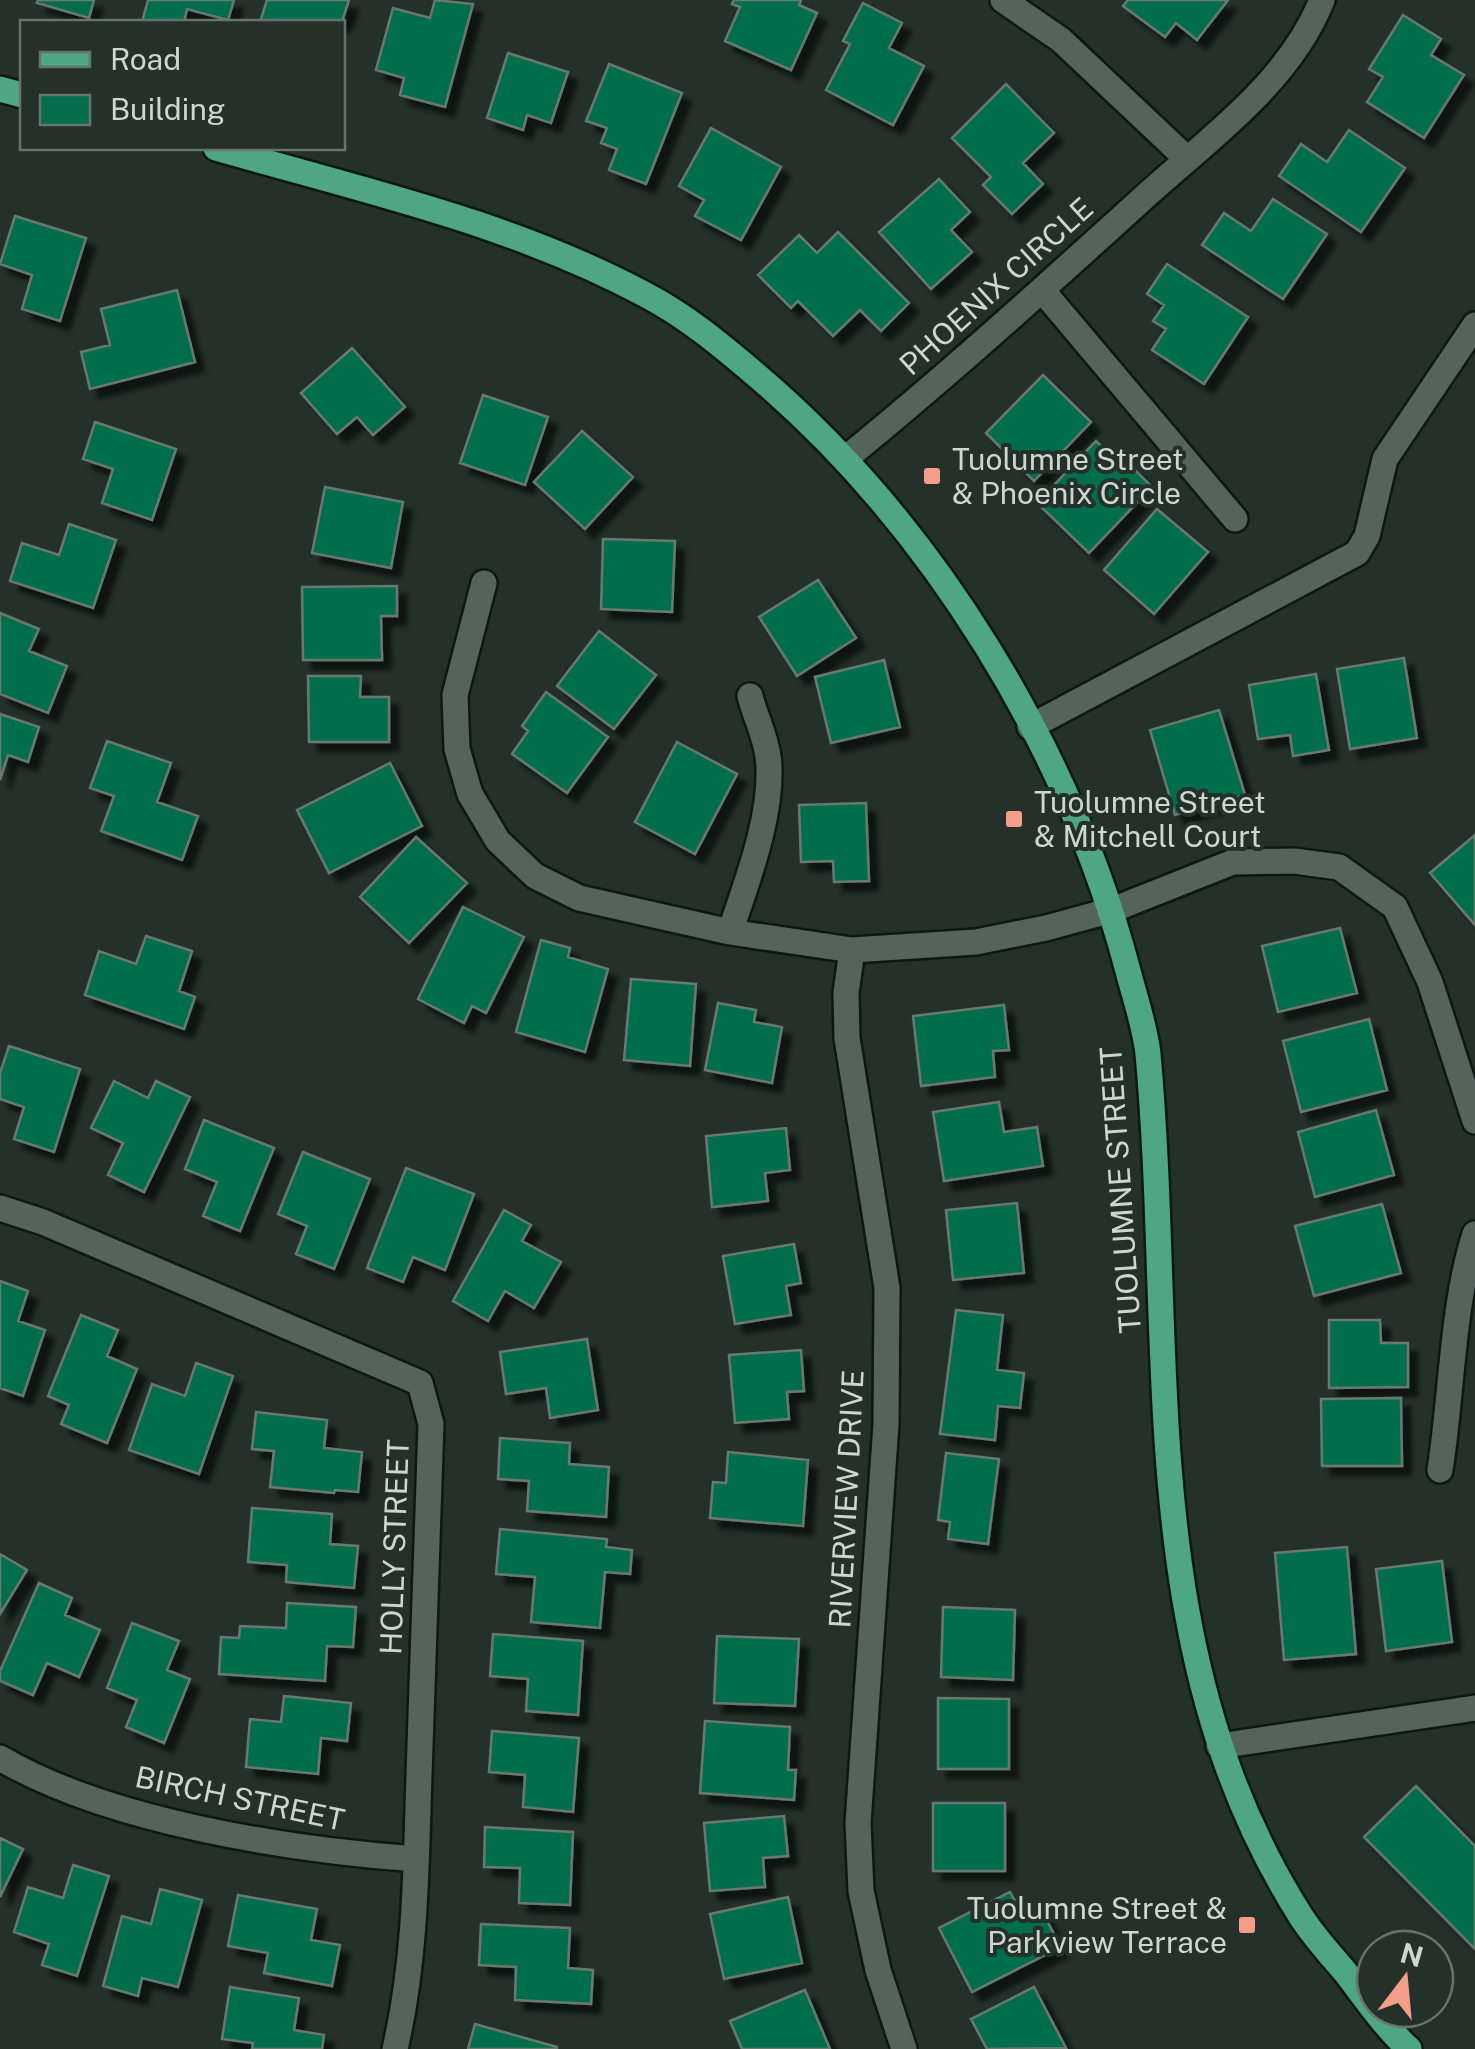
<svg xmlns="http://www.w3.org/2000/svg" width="1475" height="2049" viewBox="0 0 1475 2049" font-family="'Public Sans',sans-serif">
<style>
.building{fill:#066d4d;stroke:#697871;stroke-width:2.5;filter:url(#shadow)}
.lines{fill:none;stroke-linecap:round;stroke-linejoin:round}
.minor-casing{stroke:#0c1813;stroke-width:30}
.major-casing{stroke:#0c1813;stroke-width:30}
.minor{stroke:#54635c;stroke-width:25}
.major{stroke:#4fa684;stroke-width:25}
.poi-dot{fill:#f49e89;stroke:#23312a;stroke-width:4}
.labels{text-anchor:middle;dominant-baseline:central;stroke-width:8;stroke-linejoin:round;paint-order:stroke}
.street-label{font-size:30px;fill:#ced6d2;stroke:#23312a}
.poi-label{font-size:30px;fill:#ced6d2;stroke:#23312a;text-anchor:start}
</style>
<defs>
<filter id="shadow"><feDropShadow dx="9" dy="9" stdDeviation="2.5" flood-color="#0009"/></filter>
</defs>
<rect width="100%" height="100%" fill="#23312a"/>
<path class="building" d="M38,0H94L89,18L37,3Z
M148,0H234L228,20L187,9L184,22H142Z
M267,0H349L342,22H260Z
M435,0L473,4L445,107L400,95L404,78L376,70L393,8L430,18Z
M734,0H801L799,5L817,13L791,70L725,41L740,7L732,4Z
M1128,0H1228L1197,40L1176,23L1165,37L1123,6Z
M863,3L902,23L889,48L924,66L893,125L826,90L850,44L843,41Z
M1403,15L1441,39L1431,55L1464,75L1424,138L1367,102L1383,77L1369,69Z
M508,53L568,72L551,123L527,115L523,130L487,118Z
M609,64L682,93L646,184L609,170L617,149L601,143L607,128L586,121Z
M1006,84L1054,133L1023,163L1043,184L1012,214L983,185L991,177L952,138Z
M711,128L781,167L741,240L695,216L704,200L679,186Z
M1349,130L1405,168L1361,232L1279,176L1301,144L1327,162Z
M939,179L970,212L951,230L972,252L931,289L879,232Z
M1273,199L1327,234L1283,299L1202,245L1224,213L1251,231Z
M15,216L86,238L60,321L22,309L32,275L0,264Z
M838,232L909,303L881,331L860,310L833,336L798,301L791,308L758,275L799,235L817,253Z
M1167,264L1248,317L1204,384L1152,350L1166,329L1153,321L1164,305L1147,294Z
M177,290L195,362L90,389L81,352L110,345L101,309Z
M352,348L405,407L373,435L357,417L337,434L301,393Z
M1043,375L1091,422L1034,481L986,433Z
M483,395L548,417L525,485L460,463Z
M95,422L176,449L152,520L102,503L113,469L83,459Z
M582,431L633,477L585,529L534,482Z
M1096,441L1129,473L1133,468L1152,487L1089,553L1037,503Z
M325,487L403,502L391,568L312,553Z
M1157,509L1208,552L1154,614L1104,570Z
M69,524L116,540L93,608L10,581L22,543L59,555Z
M603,539L675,541L672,612L601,609Z
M818,580L856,638L797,676L759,617Z
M397,586V616H381L382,660H303L302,587Z
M0,613L39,629L29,651L67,666L48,713L0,694Z
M599,631L656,675L614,729L557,686Z
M1404,658L1417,738L1350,749L1337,669Z
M884,660L900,727L831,743L815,677Z
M1316,674L1329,750L1293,756L1290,735L1258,739L1249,685Z
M308,676H361L360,697H389V742H309Z
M546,692L608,737L567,793L512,754L528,731L522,726Z
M1219,710L1245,795L1175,815L1150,730Z
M0,714L39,727L28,762L8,755L0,780Z
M107,741L171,763L157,802L198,816L182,860L101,831L114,796L90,788Z
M677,742L737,774L695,854L635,822Z
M390,763L422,826L329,873L297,810Z
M866,803L869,881L834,882L833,861L801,862L799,805Z
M1475,835V925L1430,873Z
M416,837L467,883L409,943L360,897Z
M463,907L524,937L486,1013L472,1006L464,1023L418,999Z
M1340,928L1357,993L1278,1012L1262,946Z
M146,936L192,951L179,991L195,997L184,1029L85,995L99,951L136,964Z
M541,940L570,948L568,957L608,969L585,1052L516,1032Z
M631,979L696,984L690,1066L624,1060Z
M718,1003L756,1010L754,1022L782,1027L772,1083L705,1070Z
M1004,1005L1009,1050L993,1051L995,1077L921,1086L913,1016Z
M1369,1019L1387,1090L1301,1112L1283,1041Z
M9,1046L80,1069L54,1152L14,1139L24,1107L0,1099V1073Z
M114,1081L148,1098L156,1081L190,1097L144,1192L108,1175L123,1143L91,1128Z
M999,1102L1004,1132L1037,1127L1043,1166L944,1181L933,1112Z
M1376,1110L1394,1175L1315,1197L1298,1132Z
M204,1120L274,1148L240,1231L203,1216L217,1182L185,1169Z
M786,1128L790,1170L765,1173L768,1201L712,1207L706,1136Z
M303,1152L370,1179L334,1269L296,1254L307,1226L278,1214Z
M406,1168L474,1194L445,1270L413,1257L403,1282L367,1268Z
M1017,1203L1024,1273L953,1280L946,1210Z
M1382,1204L1401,1273L1314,1296L1295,1226Z
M504,1210L531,1225L522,1241L561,1262L534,1308L505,1291L488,1321L453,1301Z
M794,1244L801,1283L786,1286L791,1315L735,1324L723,1256Z
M0,1281L28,1291L18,1321L45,1330L23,1396L0,1388Z
M956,1310L1003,1315L997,1370L1024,1373L1020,1408L998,1406L995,1440L940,1434Z
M81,1315L118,1330L107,1356L137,1369L107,1443L61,1424L69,1405L48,1396Z
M1329,1320H1380L1381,1343H1408V1387L1329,1388Z
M587,1339L598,1410L550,1418L546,1388L506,1394L500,1352Z
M801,1350L804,1391L787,1392L789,1419L735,1423L729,1355Z
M196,1363L233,1376L199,1474L129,1450L152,1384L185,1396Z
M1401,1398L1402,1466H1322L1321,1399Z
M256,1412L327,1420L324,1448L362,1452L358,1492L335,1490L334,1493L270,1487L274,1451L252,1449Z
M500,1438L570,1443L569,1464L609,1467L606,1517L527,1511L529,1481L498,1479Z
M728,1452L808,1460L803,1526L710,1518L713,1482L726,1483Z
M946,1453L999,1459L988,1544L948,1539L950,1522L938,1520Z
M252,1508L332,1514L330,1544L358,1546L354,1588L286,1582L287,1565L248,1562Z
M500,1529L607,1539L606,1547L632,1550L630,1574L605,1572L600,1628L531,1622L535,1577L496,1574Z
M1347,1547L1356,1654L1284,1660L1275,1553Z
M0,1554L27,1570L0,1614Z
M1442,1561L1452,1642L1386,1651L1376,1569Z
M39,1583L72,1598L65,1615L100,1630L79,1677L47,1663L33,1695L0,1681V1671Z
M287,1603L356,1607L353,1647L327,1646L325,1681L219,1674L221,1637L239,1638L240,1626L286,1628Z
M943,1607L1015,1610L1013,1680L941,1677Z
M132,1623L179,1641L167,1670L190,1679L164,1743L126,1727L137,1700L107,1688Z
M493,1634L583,1641L578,1715L526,1711L528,1679L490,1676Z
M717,1636L799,1639L795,1706L714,1703Z
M284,1696L351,1703L347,1741L321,1738L318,1774L246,1767L250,1719L281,1722Z
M938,1698L1009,1699V1769H938Z
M705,1721L790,1727L788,1770H796L794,1800L700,1793Z
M492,1731L579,1738L573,1812L523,1807L525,1775L489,1772Z
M1416,1786L1475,1846V1949L1364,1837Z
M933,1803H1005V1871H933Z
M784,1816L788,1856L763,1858L765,1887L710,1891L704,1823Z
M485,1827L573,1832L570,1905L519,1903L520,1868L484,1867Z
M0,1838L23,1849L0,1897Z
M73,1865L109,1876L77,1976L42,1965L49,1944L14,1932L28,1887L63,1898Z
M160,1889L202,1900L178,1987L142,1978L138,1996L103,1986L122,1916L151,1924Z
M1010,1892L1022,1913L1038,1904L1061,1947L972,1992L939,1928Z
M238,1895L317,1909L311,1940L340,1945L332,1986L264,1973L268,1953L228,1946Z
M788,1897L802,1963L724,1979L710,1914Z
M481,1924L570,1928L568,1968L593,1970L591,2004L515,2000L516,1967L479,1965Z
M230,1987L299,1998L294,2030L324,2035L322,2049H252L253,2043L222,2039Z
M1034,1987L1066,2048L987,2049L971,2019Z
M805,1990L830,2049H742L730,2021Z
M475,2024L557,2047V2049H468Z"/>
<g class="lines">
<g class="minor-casing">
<path id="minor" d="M1003,0L1061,40L1186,158
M1042,290L1235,519
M845,459C946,377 1043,289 1139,202C1204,142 1288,85 1322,0
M484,583L455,695L457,749L470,794L498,841L535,876L579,898L730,932L852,950L976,942L1046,928L1112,910L1233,862L1294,861L1339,867L1395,907L1430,982L1475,1121
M1030,727L1357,553L1367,536L1385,459L1475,325
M730,932C747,882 775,809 768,756C765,735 755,716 750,696
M852,950L846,993L847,1038L887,1288L886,1424L858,1823L861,1891L878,1970L904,2049
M0,1208L43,1222L420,1383L431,1424C427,1541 423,1658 419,1775C416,1867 416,1959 395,2049
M1440,1470C1452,1394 1452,1305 1475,1234
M1219,1746L1475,1708
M0,1758C109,1822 291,1850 416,1859"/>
</g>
<g class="major-casing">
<path id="major" d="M0,89L22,95
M216,148C361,190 512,223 646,295C686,316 721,345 755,374C932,524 1069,747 1128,971C1135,998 1145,1026 1148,1054C1175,1350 1133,1650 1300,1915C1313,1936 1331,1955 1346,1973C1366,1999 1385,2027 1409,2049"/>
</g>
<use href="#minor" class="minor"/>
<use href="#major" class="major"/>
</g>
<g class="poi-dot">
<rect x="922" y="466" width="20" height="20" rx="5"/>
<rect x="1004" y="809" width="20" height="20" rx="5"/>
<rect x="1237" y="1915" width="20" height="20" rx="5"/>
</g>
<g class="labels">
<g class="street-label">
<text transform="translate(996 286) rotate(-42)">PHOENIX CIRCLE</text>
<text transform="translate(1120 1190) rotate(-94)">TUOLUMNE STREET</text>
<text transform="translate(846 1499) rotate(-87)">RIVERVIEW DRIVE</text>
<text transform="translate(394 1547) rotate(-88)">HOLLY STREET</text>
<text transform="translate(240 1798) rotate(12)">BIRCH STREET</text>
</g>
<g class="poi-label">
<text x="952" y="459">Tuolumne Street<tspan x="952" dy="34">&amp; Phoenix Circle</tspan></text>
<text x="1034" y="802">Tuolumne Street<tspan x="1034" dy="34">&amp; Mitchell Court</tspan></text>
<text x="1227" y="1908" text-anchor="end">Tuolumne Street &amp;<tspan x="1227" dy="34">Parkview Terrace</tspan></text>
</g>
</g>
<rect x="20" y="20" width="325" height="130" fill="#23312a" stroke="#67736d" stroke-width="2.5"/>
<rect x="40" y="52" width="50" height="15" fill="#4fa684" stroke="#67736d" stroke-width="2.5"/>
<text x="110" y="70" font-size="30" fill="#ced6d2">Road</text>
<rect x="40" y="95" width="50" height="30" fill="#066d4d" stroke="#67736d" stroke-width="2.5"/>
<text x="110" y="120" font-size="30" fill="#ced6d2">Building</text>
<g transform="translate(1405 1979) rotate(16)"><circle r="48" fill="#23312a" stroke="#67736d" stroke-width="2.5"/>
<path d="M0-8L18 38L0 25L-18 38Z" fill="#f49e89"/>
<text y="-15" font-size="28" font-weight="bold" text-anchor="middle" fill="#ced6d2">N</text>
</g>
</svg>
